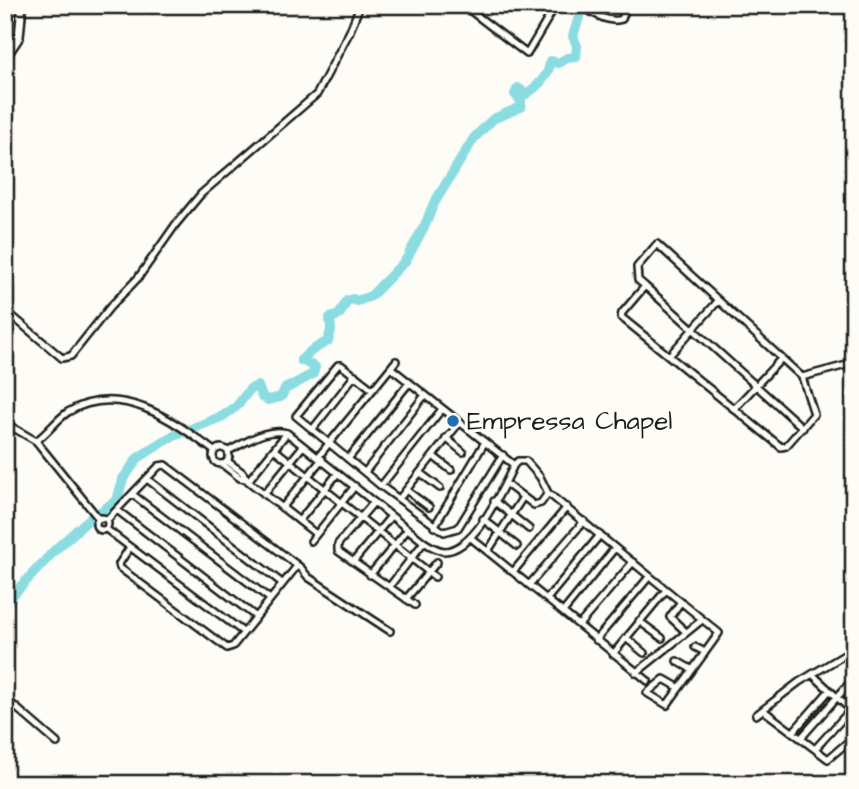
<svg xmlns="http://www.w3.org/2000/svg" width="859" height="789" viewBox="0 0 859 789" font-family="'Architects Daughter',sans-serif">
<style>
.lines{fill:none;stroke-linecap:round;stroke-linejoin:round}
.river{stroke:#8bdce1;stroke-width:10}
.minor-casing{stroke:#1c1c1c;stroke-width:10}
.tertiary-casing{stroke:#1c1c1c;stroke-width:12}
.minor{stroke:#fdfcf7;stroke-width:5}
.tertiary{stroke:#fdfcf7;stroke-width:7}
.poi-dot{fill:#1f6fb2;stroke:#fdfcf7;stroke-width:2.5}
.labels{text-anchor:middle;dominant-baseline:central;stroke-width:6;stroke-linejoin:round;paint-order:stroke}
.poi-label{font-size:26px;fill:#1c1c1c;stroke:#fdfcf7;text-anchor:start}
</style>
<rect width="100%" height="100%" fill="#fdfcf7"/>
<filter id="ink" filterUnits="userSpaceOnUse"><feTurbulence type="fractalNoise" baseFrequency=".0143" numOctaves="2"/><feDisplacementMap in="SourceGraphic" scale="14" xChannelSelector="R" yChannelSelector="G"/><feConvolveMatrix kernelMatrix="1 2 1 2 8 2 1 2 1" color-interpolation-filters="sRGB"/></filter>
<g filter="url(#ink)">
<g class="lines">
<path class="river" d="M5,606L11,597L56,549L87,521L117,500L123,479L138,458L169,438L223,416L237,406L250,389L258,386L262,397L268,400L281,397L285,389L313,374L315,367L301,360L311,351L328,341L331,330L330,318L339,315L347,301L353,299L357,301L371,296L406,260L426,223L433,205L474,138L493,119L521,107V101L515,94L518,88L526,94C537,87 550,75 550,61L559,63L567,58L576,57L577,46L573,36L583,5"/>
<g class="minor-casing">
<path id="minor" d="M463,5L527,54L556,5
M579,5C592,12 608,24 622,19L627,5
M657,244L802,377L814,414L786,446L781,447L621,317L622,313L645,286L638,280L637,267Z
M645,286L803,428
M5,310L62,358L71,356L110,307L138,278L176,224L201,194L317,94L350,31L360,5
M669,356L718,301
M391,368L514,465
M802,377L854,363
M372,389L341,365H338L296,416L381,486L444,532L458,528L503,455
M734,409L781,359
M5,423L36,441C48,433 56,420 68,412C120,381 173,420 214,451
M312,430L355,375
M446,438L463,452
M36,441L99,519
M213 456a8 8 0 1 1 16 0a8 8 0 1 1-16 0Z
M274,449L435,577
M228,451C246,443 266,427 287,433L424,542C430,546 437,550 444,551C475,551 502,489 514,465L518,461H526L540,477L548,493L719,633L667,705L647,693L664,679L678,687
M433,456L451,470
M318,457L396,361
M348,459L409,383
M227,461L242,472L248,481L316,534
M222,464L240,478L246,479
M365,472L425,395
M420,473L440,488
M147,479L282,583
M248,481L287,433
M505,483L534,505L541,503L548,493
M381,486L442,409
M406,490L429,507
M132,494L270,599
M264,494L303,446
M399,499L459,423
M494,501L529,529
M374,502L338,544V551L415,605
M282,508L322,459
M117,510L255,616
M96 524a6 6 0 1 1 12 0a6 6 0 1 1-12 0Z
M483,519L517,546
M107,520L159,466L165,465L301,568L308,577L390,631
M299,521L338,473
M434,527L485,442
M106,529L243,632
M471,538L648,681
M311,541L355,486
M130,547L119,564L120,568L227,648L233,646L297,566
M488,551L523,497
M353,562L391,516
M513,572L567,507
M370,575L408,529
M529,585L584,521
M389,587L424,542
M406,599L437,562
M547,599L600,535
M680,603L670,617L686,632
M563,612L615,548
M639,621L662,638
M579,625L633,562
M626,638L644,653
M596,640L649,577
M695,647L705,652
M613,654L666,590
M677,661L691,669
M636,673L702,620
M812,674L854,713
M5,698L57,743
M763,710L828,759L849,741
M756,715L799,682L846,654L854,661
M793,732L829,691
M854,735L849,741L854,745
M801,738L854,678
M815,749L854,706
M854,773V777"/>
</g>
<g class="tertiary-casing">
<path id="tertiary" d="M5,58L19,37L22,5"/>
</g>
<use href="#minor" class="minor"/>
<use href="#tertiary" class="tertiary"/>
</g>
</g>
<circle class="poi-dot" cx="453" cy="421" r="7"/>
<g class="labels">
<g class="poi-label">
<text x="467" y="421">Empressa Chapel</text>
</g>
</g>
<rect width="859" height="789" fill="none" stroke="#fdfcf7" stroke-width="28"/>
<rect x="14" y="14" width="831" height="761" fill="none" stroke="#1c1c1c" stroke-width="2.5" filter="url(#ink)"/>
</svg>
